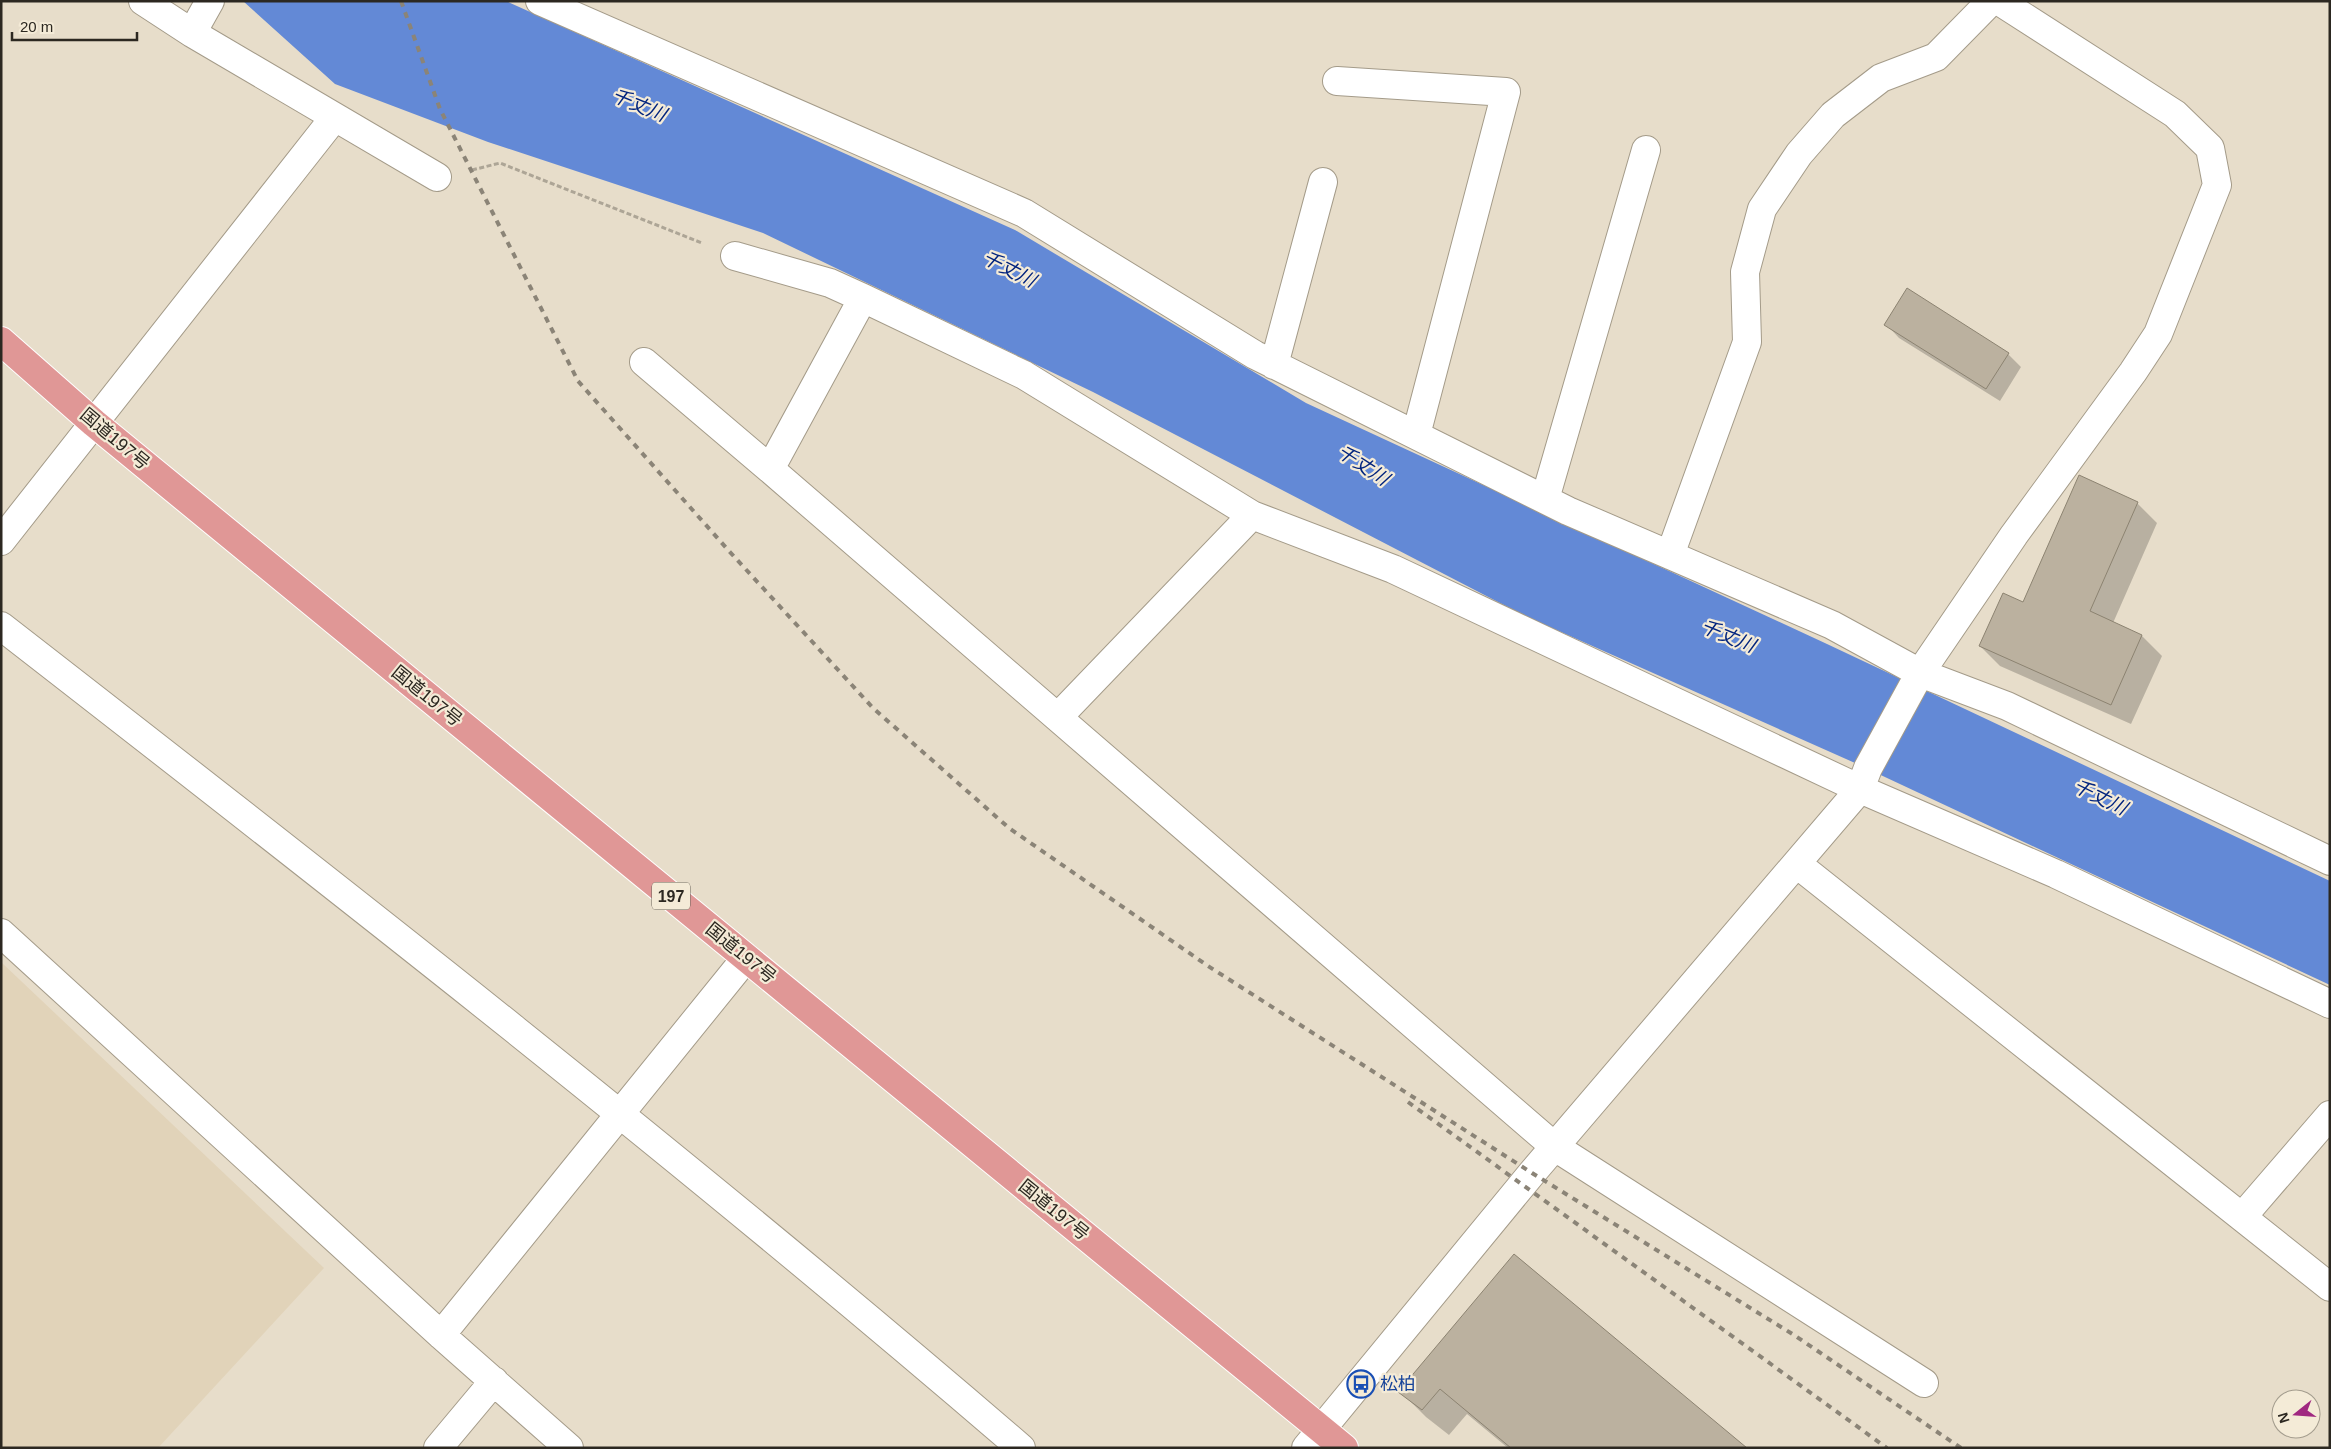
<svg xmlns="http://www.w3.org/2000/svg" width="2331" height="1449" viewBox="0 0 2331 1449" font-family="Arial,'Noto Sans JP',sans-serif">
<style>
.built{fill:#e1d3b9}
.water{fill:#6389d6}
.shadow{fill:#0003}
.building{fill:#bbb19f;stroke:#8c8371}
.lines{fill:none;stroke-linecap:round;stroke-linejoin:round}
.minor-casing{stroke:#a49b89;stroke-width:30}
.trunk-casing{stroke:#fff;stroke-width:30}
.path{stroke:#ada596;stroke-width:3;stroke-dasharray:5 2.5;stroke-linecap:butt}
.minor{stroke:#fff;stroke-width:28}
.trunk{stroke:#e09796;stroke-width:28}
.rail{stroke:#8b8477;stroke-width:4;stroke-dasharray:6 6;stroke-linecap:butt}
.labels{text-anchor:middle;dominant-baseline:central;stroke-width:4.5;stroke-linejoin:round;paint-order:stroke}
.shield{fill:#f4ebd7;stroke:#686258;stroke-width:1}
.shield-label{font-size:16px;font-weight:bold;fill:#2c2821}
.street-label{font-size:18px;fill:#2c2821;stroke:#f4ebd7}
.transit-label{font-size:18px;fill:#164399;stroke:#f4ebd7;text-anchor:start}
.water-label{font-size:19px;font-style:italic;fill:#02247e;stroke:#f4ebd7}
</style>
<rect width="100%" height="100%" fill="#e7ddca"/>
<path class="built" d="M1,962L324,1268L158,1448H1Z"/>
<path class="water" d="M243,1H506L1015,230L1306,403L1827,644L2330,881V985L1855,763L1525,616L1093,392L763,233L488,142L335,84Z"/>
<path class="shadow" d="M1886,324L2008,354L2021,367L2000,401L1899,338Z
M2137,503L2157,523L2113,623L2142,636L2162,656L2131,724L2000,666L1980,646L2023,604Z
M1515,1255L1745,1448H1508L1467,1414L1449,1435L1426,1417L1400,1391Z"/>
<path class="building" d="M1907,288L2009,353L1986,389L1884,325Z
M2079,475L2138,502L2090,611L2142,635L2111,705L1979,646L2003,593L2023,602Z
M1514,1254L1747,1448H1511L1440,1389L1422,1410L1398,1392Z"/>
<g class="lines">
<g class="minor-casing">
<path id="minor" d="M143,1L192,33L437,177
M540,1L1024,213L1255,355L1568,511L1832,625L1920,673L2007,706L2330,861
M192,33L210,1
M1337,81L1506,92L1416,435
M735,256L830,283L863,298L1024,375L1252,515L1393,569L1860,789L2056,874L2330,1004
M863,298L770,469L1555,1147L1924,1383
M644,362L770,469
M1274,365L1323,182
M1545,499L1646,150
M1,541L334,118
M1670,555L1747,342L1745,272L1762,209L1799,154L1833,115L1881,78L1936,57L1991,1
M1,626C346,894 690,1163 1021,1448
M1058,717L1252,515
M1797,864L2330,1287
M1,933L441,1335L569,1448
M2242,1217L2330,1115
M441,1335L746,958
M438,1448L494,1381
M1306,1448L1532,1173L1860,789L1868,768L1920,673L2014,535L2133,372L2158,334L2217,185L2210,148L2175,114L1999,1"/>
</g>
<g class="trunk-casing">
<path id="trunk" d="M1,341L94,423L1344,1448"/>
</g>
<path class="path" d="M472,170L500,163L702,243"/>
<use href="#minor" class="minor"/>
<use href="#trunk" class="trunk"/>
<path class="rail" d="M401,1L440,109L578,381L729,551L873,708L1009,828L1208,966L1532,1173L1794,1335L1961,1448
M1408,1102L1887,1448"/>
</g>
<defs>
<g id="bus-ring" transform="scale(1.4375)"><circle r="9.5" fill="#f4ebd7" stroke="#1a4fb4" stroke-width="1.5"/><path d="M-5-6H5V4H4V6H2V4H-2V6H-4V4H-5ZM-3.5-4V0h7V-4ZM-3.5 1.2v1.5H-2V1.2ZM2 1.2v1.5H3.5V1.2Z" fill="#1a4fb4"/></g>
</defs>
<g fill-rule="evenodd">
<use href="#bus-ring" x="1361" y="1384"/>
</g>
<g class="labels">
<rect class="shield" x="652" y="882.5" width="38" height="27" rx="4"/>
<g class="shield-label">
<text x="671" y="896">197</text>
</g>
<g class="street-label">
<text transform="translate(115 439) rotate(40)">国道197号</text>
<text transform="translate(427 696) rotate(39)">国道197号</text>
<text transform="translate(741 953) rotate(39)">国道197号</text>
<text transform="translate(1054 1210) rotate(39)">国道197号</text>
</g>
<g class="transit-label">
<text x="1380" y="1384">松柏</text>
</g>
<g class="water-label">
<text transform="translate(639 105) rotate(22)">千丈川</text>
<text transform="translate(1009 269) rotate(27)">千丈川</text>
<text transform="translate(1363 465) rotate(33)">千丈川</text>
<text transform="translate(1728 636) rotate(22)">千丈川</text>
<text transform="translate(2100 797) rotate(26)">千丈川</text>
</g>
</g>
<rect width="2331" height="1449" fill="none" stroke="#2c2821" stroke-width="5"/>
<g transform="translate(2296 1414) rotate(253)"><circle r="24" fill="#f4ebd7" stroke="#a49d8e"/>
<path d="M0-4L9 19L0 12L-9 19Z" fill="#a02880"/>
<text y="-8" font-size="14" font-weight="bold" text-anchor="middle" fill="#2c2821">N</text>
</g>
<path d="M12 32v8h125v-8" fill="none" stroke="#2c2821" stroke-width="2.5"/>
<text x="20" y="32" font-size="15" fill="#2c2821" stroke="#f4ebd7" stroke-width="4" paint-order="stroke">20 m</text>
</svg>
